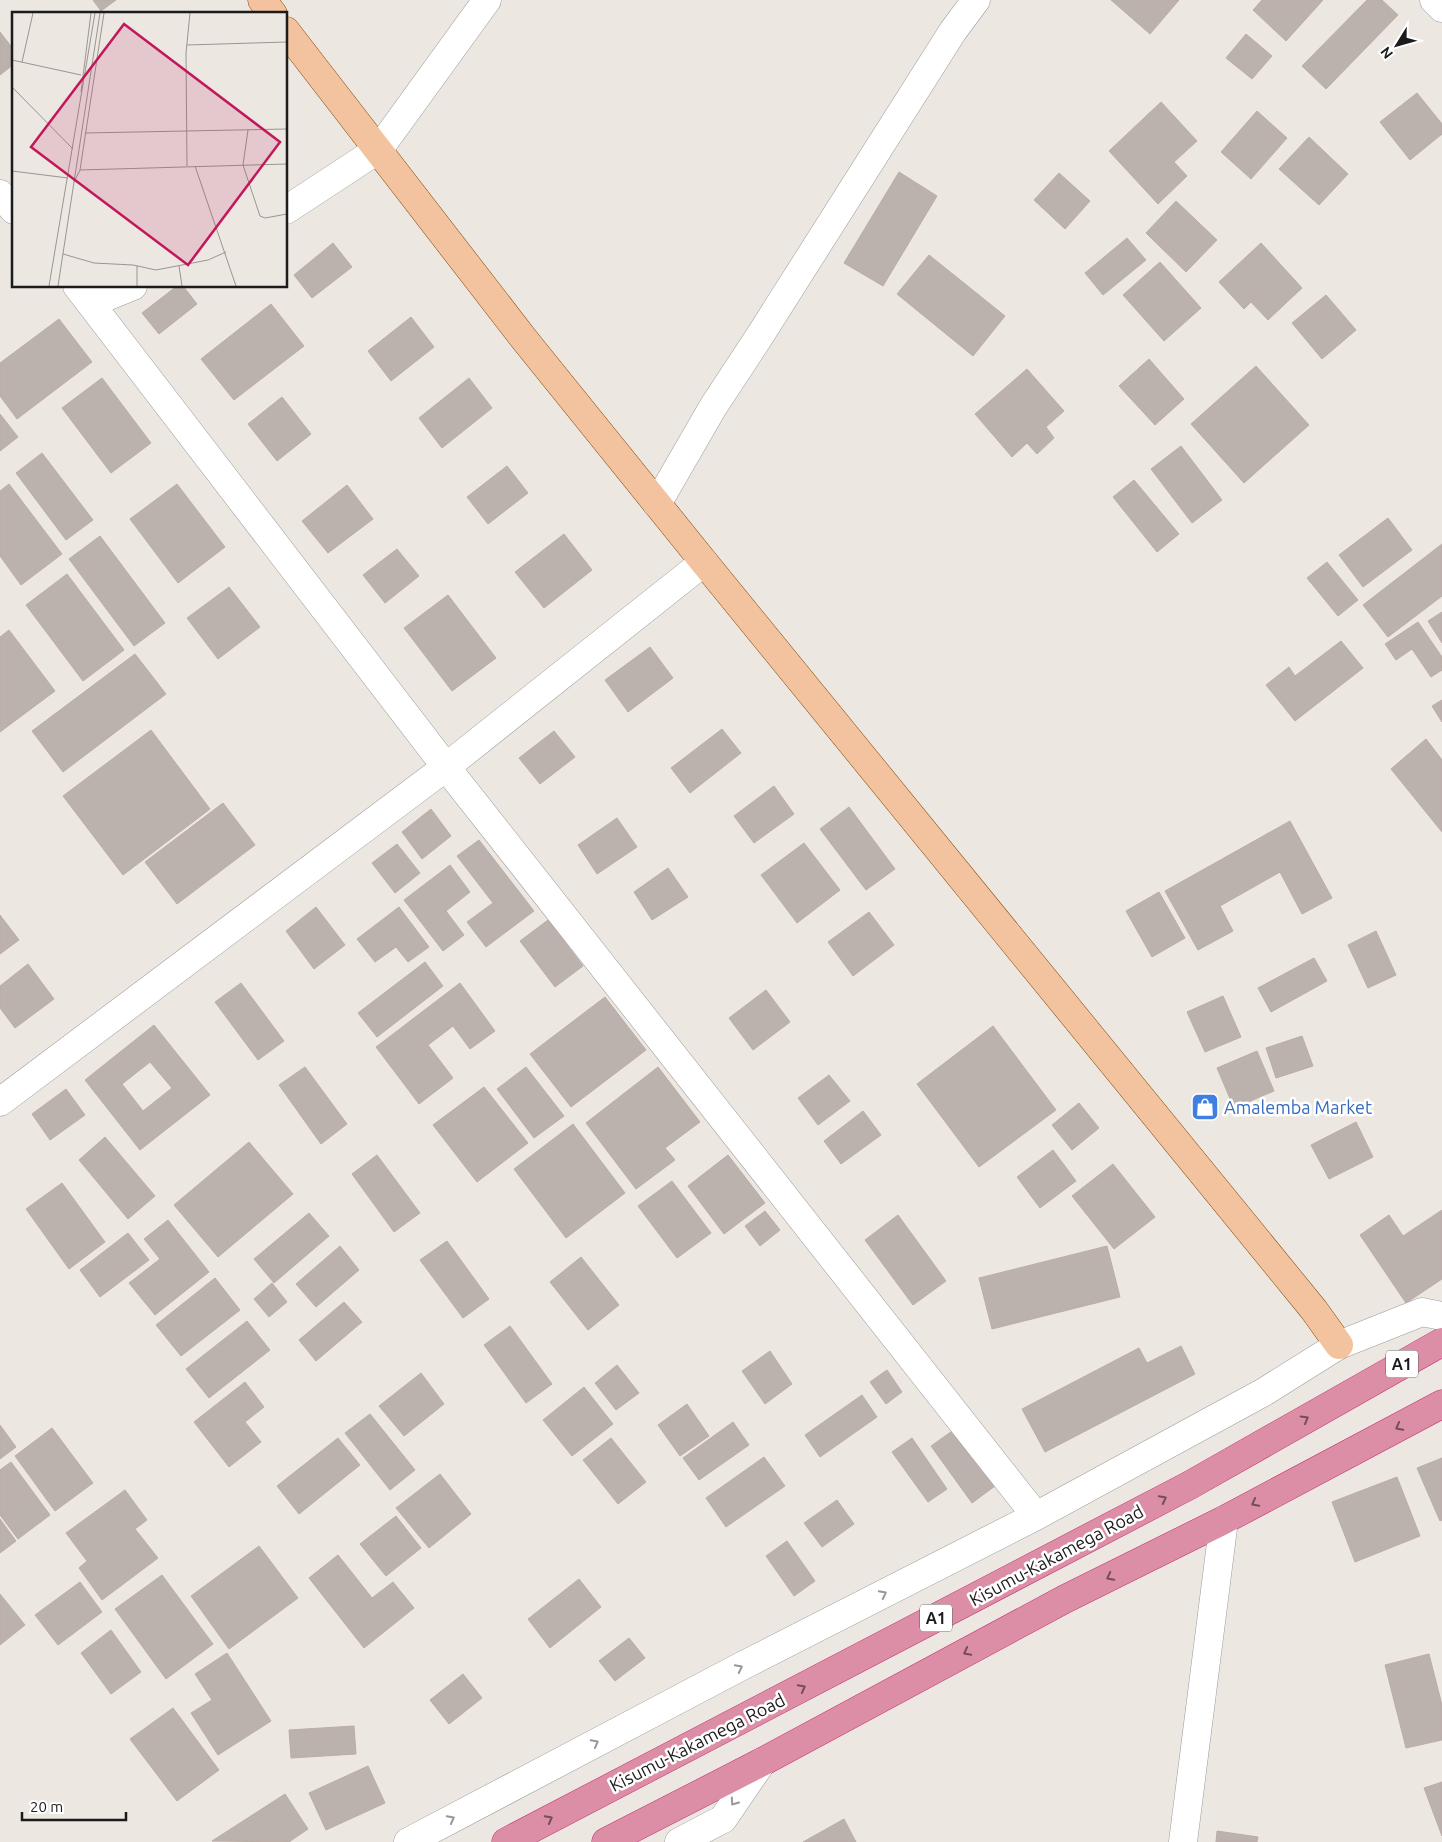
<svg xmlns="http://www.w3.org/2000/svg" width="1442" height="1842" viewBox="0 0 1442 1842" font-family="Ubuntu,sans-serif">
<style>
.building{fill:#bbb2ae;stroke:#bcaca5;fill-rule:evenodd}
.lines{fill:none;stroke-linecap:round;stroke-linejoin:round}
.minor-casing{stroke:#9c9c9c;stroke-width:29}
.major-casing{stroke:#854d0c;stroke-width:29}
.highway-casing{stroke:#c63278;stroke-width:29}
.minor{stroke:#fff;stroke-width:28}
.major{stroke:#f3c39f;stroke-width:28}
.highway{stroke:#dd8ea7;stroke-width:28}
.oneway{stroke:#724f5a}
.oneway2{stroke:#989898}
.labels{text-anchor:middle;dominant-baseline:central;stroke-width:5;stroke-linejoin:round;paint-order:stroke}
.shield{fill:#fff;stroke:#5f5f5f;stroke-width:1}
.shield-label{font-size:16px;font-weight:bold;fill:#1b1b1b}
.shop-label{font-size:18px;fill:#366cbe;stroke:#fff;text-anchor:start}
.street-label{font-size:18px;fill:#1b1b1b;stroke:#fff}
.inset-road{fill:none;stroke:#989592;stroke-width:1}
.view{fill:#c2185b;fill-opacity:0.15;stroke:#c2185b;stroke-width:2.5}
.inset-edge{fill:none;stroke:#1b1b1b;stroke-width:2.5}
</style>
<rect width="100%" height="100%" fill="#ece7e1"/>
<path class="building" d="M93,0H116L101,11Z
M1111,0H1179L1150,34Z
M1262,0H1323L1286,41L1253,10Z
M1367,0H1382L1398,15L1326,89L1302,66Z
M0,32L14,50V64L0,75Z
M1246,34L1272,56L1252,79L1226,58Z
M1417,93L1442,124V134L1410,160L1380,122Z
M1161,102L1197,141L1174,162L1187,176L1158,204L1109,151Z
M1257,111L1287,138L1251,179L1221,152Z
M1309,137L1348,174L1319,205L1279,169Z
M899,172L937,196L883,286L844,263Z
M1059,173L1090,201L1065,229L1034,200Z
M1176,201L1217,240L1186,272L1146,233Z
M1127,238L1146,260L1103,295L1085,273Z
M333,243L352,267L312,298L294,275Z
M1261,243L1302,288L1268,320L1251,302L1244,309L1219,282Z
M929,255L1005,316L973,356L897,294Z
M1160,262L1201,308L1164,341L1123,295Z
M177,286H183L197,304L159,334L142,313Z
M1326,295L1356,330L1322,359L1292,323Z
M271,304L304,346L234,400L201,359Z
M411,317L434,347L391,381L368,351Z
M59,319L92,362L17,419L0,396V363Z
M1149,359L1184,399L1155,425L1119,386Z
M1256,366L1309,425L1244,483L1191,424Z
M1027,369L1064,411L1046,427L1054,438L1037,454L1027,443L1012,457L975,414Z
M102,378L151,443L111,473L62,408Z
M469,378L492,408L442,448L419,418Z
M282,397L311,434L277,461L248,424Z
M0,414L18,437L0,451Z
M1181,446L1222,500L1192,523L1151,469Z
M42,453L93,520L66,540L16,473Z
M507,466L528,493L488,524L467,497Z
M1134,480L1179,534L1157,552L1113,497Z
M9,484L62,554L21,585L0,556V491Z
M177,484L225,547L178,583L130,519Z
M347,485L373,519L328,553L302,521Z
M1388,518L1412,550L1363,587L1339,555Z
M564,534L592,570L544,608L515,572Z
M100,536L165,623L134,646L69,559Z
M1442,544V596L1388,637L1363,605Z
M397,549L419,576L385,603L363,575Z
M1327,562L1358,600L1338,616L1307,578Z
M67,574L124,650L83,681L26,605Z
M229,587L260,627L218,659L187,618Z
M448,595L496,658L452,691L404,628Z
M1442,612V643L1428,621Z
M1418,622L1442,657V670L1431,677L1412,649L1396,660L1385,644Z
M9,630L55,691L0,732V637Z
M1341,641L1363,668L1295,721L1266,685L1289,667L1295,676Z
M650,647L673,678L628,712L605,680Z
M135,654L166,694L63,772L32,731Z
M1442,700V722L1432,706Z
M722,729L741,753L690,793L671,768Z
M151,730L210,809L123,875L63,796Z
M554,731L575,757L540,784L519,758Z
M1426,739L1442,760V832L1391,769Z
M774,786L794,814L754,843L734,816Z
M223,803L255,845L177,904L145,862Z
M849,807L895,869L866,890L820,829Z
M431,809L451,836L422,859L402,832Z
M617,818L637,847L597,874L578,845Z
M1290,821L1332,898L1302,914L1280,872L1220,906L1233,931L1198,950L1165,891Z
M479,840L534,911L486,947L467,922L493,903L457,856Z
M804,843L840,890L797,923L761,875Z
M397,844L420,873L395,893L372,863Z
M450,865L470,892L446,911L464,935L443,951L404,900Z
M668,868L688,897L652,920L634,892Z
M1159,892L1185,938L1152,957L1126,911Z
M316,907L345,945L314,969L286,931Z
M399,907L429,947L408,962L396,947L375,962L357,939Z
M869,912L894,945L853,976L828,942Z
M0,915L19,940L0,954Z
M548,920L583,966L555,987L520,941Z
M1376,931L1396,975L1368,988L1348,945Z
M1314,958L1327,981L1271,1012L1258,988Z
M425,962L443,986L377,1037L358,1013Z
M28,964L54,999L15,1028L0,1008V986Z
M241,983L284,1041L258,1060L215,1002Z
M460,983L495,1031L470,1049L453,1026L428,1045L453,1078L419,1104L376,1047Z
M766,990L790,1022L753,1050L729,1018Z
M1223,996L1241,1037L1205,1052L1187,1012Z
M605,997L646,1050L571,1107L530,1054Z
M154,1025L210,1095L140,1150L85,1080ZM150,1062L172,1088L143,1111L122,1084Z
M993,1026L1056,1110L979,1167L917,1084Z
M1302,1036L1313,1066L1276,1078L1266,1048Z
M1257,1051L1274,1091L1234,1108L1217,1068Z
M305,1067L347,1124L321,1144L279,1085Z
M526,1067L564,1116L534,1138L497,1089Z
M658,1067L700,1122L665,1148L675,1160L636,1189L586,1123Z
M829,1075L850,1101L818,1125L798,1098Z
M484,1087L528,1143L477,1182L433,1125Z
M66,1089L85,1115L50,1140L32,1114Z
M1079,1103L1099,1128L1072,1150L1052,1125Z
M863,1111L881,1135L841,1164L824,1141Z
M1356,1122L1373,1157L1329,1179L1311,1145Z
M573,1124L625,1193L566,1238L514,1169Z
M105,1137L155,1196L128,1219L79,1160Z
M249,1142L293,1194L218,1257L174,1205Z
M1053,1150L1076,1181L1040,1208L1017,1177Z
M377,1155L420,1213L394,1232L352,1174Z
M728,1155L765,1203L724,1234L688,1186Z
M1113,1164L1155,1217L1114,1249L1072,1196Z
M672,1181L711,1233L677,1258L638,1206Z
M62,1183L105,1242L69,1269L26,1209Z
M1442,1210V1279L1406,1303L1360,1235L1389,1215L1403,1236Z
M765,1211L780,1230L760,1246L745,1226Z
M309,1213L329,1236L274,1283L254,1259Z
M898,1215L946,1281L913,1305L865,1240Z
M168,1220L209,1272L155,1315L129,1283L160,1259L144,1239Z
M128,1233L149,1260L100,1297L80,1270Z
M447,1241L489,1299L463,1318L420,1260Z
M340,1246L359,1270L316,1307L296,1284Z
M1107,1246L1120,1297L992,1329L979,1278Z
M581,1257L619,1305L588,1330L550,1282Z
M215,1278L240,1310L181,1356L156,1325Z
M272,1283L287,1302L269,1317L254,1299Z
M344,1302L362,1322L316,1361L299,1340Z
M247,1321L270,1350L209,1398L186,1369Z
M510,1326L552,1384L526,1403L484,1345Z
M1181,1346L1195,1374L1045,1452L1022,1409L1139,1348L1147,1363Z
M770,1351L792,1384L765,1404L742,1371Z
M617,1365L639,1393L616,1410L595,1383Z
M887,1370L902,1392L886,1404L870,1382Z
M421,1373L444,1404L404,1436L379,1406Z
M245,1382L264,1407L245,1422L261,1442L229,1467L194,1422Z
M584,1387L613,1424L572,1456L543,1420Z
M862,1395L877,1417L820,1457L805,1435Z
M687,1404L709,1436L680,1456L658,1425Z
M370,1414L415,1470L390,1490L345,1433Z
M733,1422L749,1445L699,1480L683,1458Z
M0,1425L16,1447L0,1459Z
M52,1428L93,1483L55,1511L15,1456Z
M955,1429L995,1486L972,1503L931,1446Z
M338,1438L360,1465L299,1514L277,1486Z
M611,1438L646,1482L618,1504L583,1460Z
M912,1438L947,1489L928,1502L892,1452Z
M764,1457L785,1486L726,1527L706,1498Z
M1442,1458V1520L1440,1521L1417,1468Z
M11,1462L50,1515L18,1539L0,1515V1470Z
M440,1474L471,1514L429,1548L396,1508Z
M1397,1477L1420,1536L1355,1562L1332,1502Z
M125,1490L147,1520L135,1529L158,1558L102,1600L79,1568L87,1561L66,1533Z
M837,1500L854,1524L822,1547L804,1523Z
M396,1516L421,1548L386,1576L360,1544Z
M0,1519L16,1541L0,1553Z
M787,1541L815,1581L794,1596L766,1556Z
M259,1546L298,1598L229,1649L191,1596Z
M338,1555L372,1598L393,1582L414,1608L364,1648L309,1578Z
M162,1575L213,1644L166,1679L115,1609Z
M579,1579L601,1607L550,1648L528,1619Z
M80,1582L102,1612L58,1645L35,1615Z
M0,1594L25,1625L0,1645Z
M111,1630L141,1672L111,1694L81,1653Z
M629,1638L645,1658L615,1681L599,1661Z
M227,1653L271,1721L218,1755L191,1713L212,1700L195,1674Z
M1429,1654L1442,1705V1740L1406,1748L1385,1665Z
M463,1674L482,1698L449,1724L430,1700Z
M173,1708L219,1770L177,1801L130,1739Z
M354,1726L356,1754L291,1758L289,1730Z
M368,1766L385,1803L326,1830L309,1793Z
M1442,1782V1836L1424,1788Z
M285,1794L308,1829L289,1842L212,1841Z
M844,1819L856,1842H803Z
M1217,1831L1258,1837L1257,1842H1216Z"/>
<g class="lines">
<g class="minor-casing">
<path id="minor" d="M1434,0L1442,8
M0,194L14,210
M286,210L379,149L487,0
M77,286L446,767L1036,1516
M91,303L133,286
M657,504L713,407L759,337L953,31L976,0
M0,1102L446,767L704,562
M408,1842L740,1667L1036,1516L1264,1392L1339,1345L1422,1312L1442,1316
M679,1842L723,1819L762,1762
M1183,1842L1224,1520"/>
</g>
<g class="major-casing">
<path id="major" d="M262,0L273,14
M286,31L524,339L704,562L1314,1310L1339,1345"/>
</g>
<g class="highway-casing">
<path id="highway" d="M506,1842L1190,1485L1442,1342
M606,1842L762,1762L1065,1599L1224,1520L1442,1404"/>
</g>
<use href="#minor" class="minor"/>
<use href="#major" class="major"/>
<use href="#highway" class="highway"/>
</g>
<defs><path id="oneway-chevron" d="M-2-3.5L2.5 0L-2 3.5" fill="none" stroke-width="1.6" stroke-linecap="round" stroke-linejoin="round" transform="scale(1.25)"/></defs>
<g class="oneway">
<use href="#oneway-chevron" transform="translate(1305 1419) rotate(-30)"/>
<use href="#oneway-chevron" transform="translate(1399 1427) rotate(152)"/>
<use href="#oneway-chevron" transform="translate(1163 1499) rotate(-27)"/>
<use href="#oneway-chevron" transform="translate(1255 1503) rotate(152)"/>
<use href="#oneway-chevron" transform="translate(1110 1577) rotate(153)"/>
<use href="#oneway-chevron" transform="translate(967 1652) rotate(152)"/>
<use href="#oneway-chevron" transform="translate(802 1688) rotate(-28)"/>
<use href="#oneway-chevron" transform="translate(549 1819) rotate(-28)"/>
</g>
<g class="oneway2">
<use href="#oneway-chevron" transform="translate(883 1594) rotate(-27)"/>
<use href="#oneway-chevron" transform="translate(739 1668) rotate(-27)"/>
<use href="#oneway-chevron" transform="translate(595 1743) rotate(-28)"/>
<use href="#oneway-chevron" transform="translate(734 1802) rotate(125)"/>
<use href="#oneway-chevron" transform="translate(451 1819) rotate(-28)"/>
</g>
<defs>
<g id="shop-square" transform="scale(1.4375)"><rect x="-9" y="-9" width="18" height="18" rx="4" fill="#3f7fe0" stroke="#fff"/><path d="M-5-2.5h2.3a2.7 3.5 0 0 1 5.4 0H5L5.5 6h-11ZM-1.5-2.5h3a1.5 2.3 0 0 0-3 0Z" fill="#fff"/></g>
</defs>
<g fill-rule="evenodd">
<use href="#shop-square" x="1205" y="1107"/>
</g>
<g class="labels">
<g class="shield">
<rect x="1386" y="1350.5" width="32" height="27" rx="4"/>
<rect x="920" y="1604.5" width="32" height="27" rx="4"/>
</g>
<g class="shield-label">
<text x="1402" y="1364">A1</text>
<text x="936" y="1618">A1</text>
</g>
<g class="shop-label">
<text x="1224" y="1107">Amalemba Market</text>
</g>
<g class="street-label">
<text transform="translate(1056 1555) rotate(-28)">Kisumu-Kakamega Road</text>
<text transform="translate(697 1742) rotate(-27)">Kisumu-Kakamega Road</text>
</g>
</g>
<g transform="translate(12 12)">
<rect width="275" height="275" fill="#ece7e1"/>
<path class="inset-road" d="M175,33L275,30M0,48L69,63M10,50L21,1M0,75L61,137M69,80L79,1M236,118L231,153L248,204L253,206L275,202M73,121L275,117M175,154L174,41L178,1M183,154L224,274M68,158L275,152M0,159L56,166M62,170L68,158L92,1M51,242L82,251L121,253L144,258L196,248L214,240M125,254V274M167,254L170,274M37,274L83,1M46,274L88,1"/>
<path class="view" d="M112,12L268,130L176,253L19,135Z"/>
<rect width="275" height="275" class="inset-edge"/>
</g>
<g transform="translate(1397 45) rotate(233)" stroke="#ffffff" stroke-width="4" paint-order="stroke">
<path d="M0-4L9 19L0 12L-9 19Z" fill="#1b1b1b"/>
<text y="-8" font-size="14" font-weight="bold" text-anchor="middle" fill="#1b1b1b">N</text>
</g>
<path d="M22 1812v8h104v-8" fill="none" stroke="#1b1b1b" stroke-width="2.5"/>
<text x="30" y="1812" font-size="15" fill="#1b1b1b" stroke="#ffffff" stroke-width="4" paint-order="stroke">20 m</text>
</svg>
